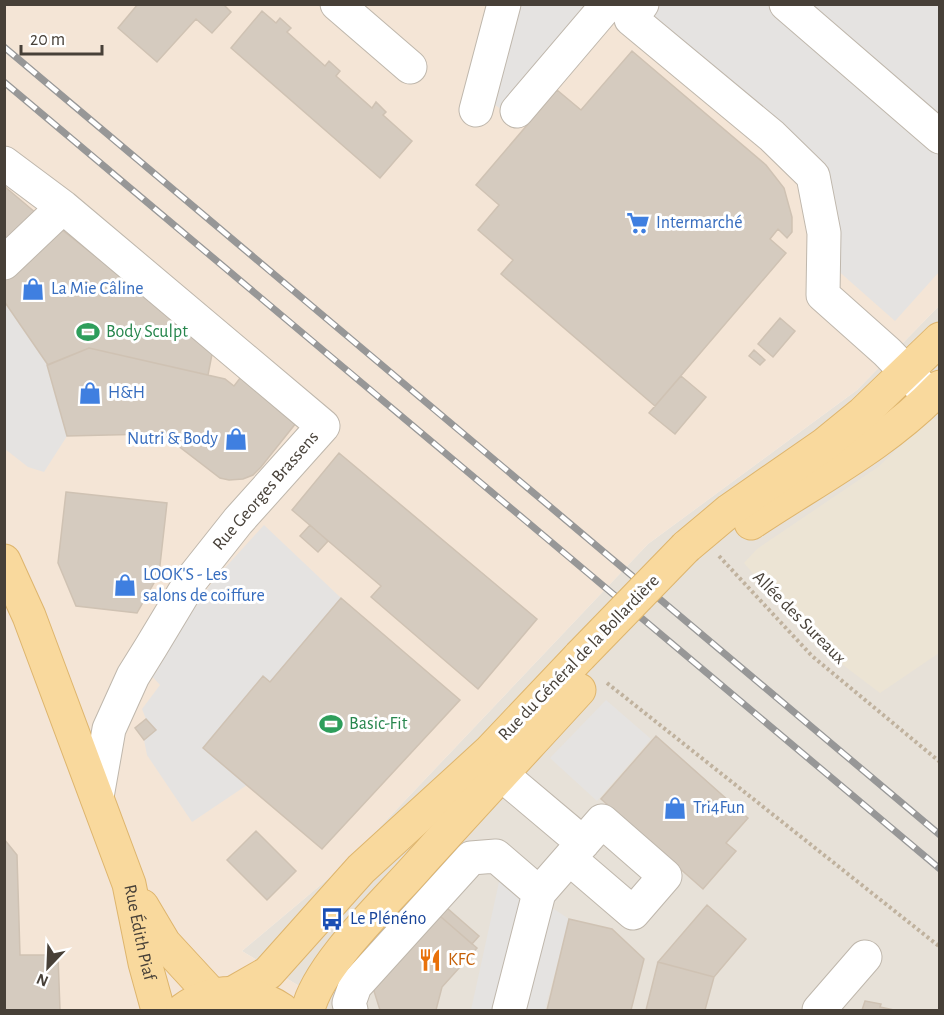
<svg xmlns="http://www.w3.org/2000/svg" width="944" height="1015" viewBox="0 0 944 1015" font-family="'Alegreya Sans',sans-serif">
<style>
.residential{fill:#e7e1d8}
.commercial{fill:#f4e5d6}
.education{fill:#ece4d4}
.parking{fill:#e5e3e1}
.building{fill:#d5cbbf;stroke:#cfc2b3;stroke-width:1.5}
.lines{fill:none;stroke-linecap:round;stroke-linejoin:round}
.minor-casing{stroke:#bfb7ac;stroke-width:35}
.major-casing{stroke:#deb56d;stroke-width:35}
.path{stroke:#c0b29e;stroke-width:4;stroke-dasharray:3 3;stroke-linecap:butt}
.minor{stroke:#fff;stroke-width:33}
.major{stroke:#f9d99d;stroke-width:33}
.rail-casing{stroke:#979797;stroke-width:7}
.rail{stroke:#fff;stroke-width:4.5;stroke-dasharray:14;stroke-linecap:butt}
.major-bridge-casing{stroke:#deb56d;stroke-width:35;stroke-linecap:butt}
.major-bridge{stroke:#f9d99d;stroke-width:33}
.labels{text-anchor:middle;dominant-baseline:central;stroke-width:6;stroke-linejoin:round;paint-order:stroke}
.shop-label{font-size:18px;fill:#366cbe;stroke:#fff;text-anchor:start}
.leisure-label{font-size:18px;fill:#27864d;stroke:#fff;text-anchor:start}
.street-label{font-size:18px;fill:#474038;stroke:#fff}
.transit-label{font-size:18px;fill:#164399;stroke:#fff;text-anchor:start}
.food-label{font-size:18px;fill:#c56008;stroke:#fff;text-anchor:start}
</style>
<rect width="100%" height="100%" fill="#f4f0e9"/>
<path class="residential" d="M939,306V1010H327L325,1002L242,951L342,867L648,544L857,390Z"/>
<path class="commercial" d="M5,5H939V306L857,390L648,544L342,867L242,951L325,1002L327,1010H5Z"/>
<path class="education" d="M930,418L939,420V653L880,693L814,643L744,563L757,549L878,467Z"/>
<path class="parking" d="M515,5H600L507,113L492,103Z
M621,5H939V272L895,321L835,268L822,178Z
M4,301L48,365L47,366L67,436L44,472L28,467L5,449Z
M264,525L341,598L270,682L263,676L247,785L192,822L147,755L144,740L156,730L146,719L142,709L160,685L150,674L213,581Z
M606,700L651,739L597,801L550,758Z
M499,882L519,886L569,919L545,1010H471Z"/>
<path class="building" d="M138,4H223L231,12L212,33L196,19L157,62L118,28Z
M262,11L276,23L280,18L291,28L287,32L325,66L329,61L340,71L336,76L372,108L376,102L386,112L383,115L412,141L380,178L231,48Z
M632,51L766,165L784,188L792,217V232L787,238L778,229L770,239L786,253L655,406L501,274L513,260L478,230L499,205L476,185L557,90L581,110Z
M4,186L36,213L4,255Z
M61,229L213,349L208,375L89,348L48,365L4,301V277Z
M780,318L795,331L773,357L758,344Z
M89,348L225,379L234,386L244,373L300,418L261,467L253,475L243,479L229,480L220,478L173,442L151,434L67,436L47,365Z
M754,350L765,360L760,365L749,356Z
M681,376L706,397L675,434L649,413Z
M339,453L537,619L478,689L371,597L381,586L292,510Z
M66,492L167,503L159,574L137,613L76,606L58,563Z
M310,525L328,541L318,552L300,536Z
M341,598L460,700L322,849L203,748L263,676L270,682Z
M146,719L156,730L144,740L135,728Z
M656,736L748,818L726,843L736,851L703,889L601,799Z
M256,831L296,871L267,900L227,860Z
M4,839L17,855L20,955H58L60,1010H4Z
M707,905L746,939L714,977L658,962Z
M447,908L479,936L472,944L440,916Z
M434,911L477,948L442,987L436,1010H380L373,988Z
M569,919L612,929L644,959L631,1010H547Z
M658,962L714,977L705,1010H646Z
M865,1001L881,1004L880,1007L894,1010H862Z"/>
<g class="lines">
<g class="minor-casing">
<path id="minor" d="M337,4L410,67
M642,4L631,19L772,136L813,176L824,233L823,295L887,352L926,392
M786,4L940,137
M476,110L504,4
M517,111L608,4
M4,163L63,207L323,426L238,521L192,579L151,647L133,676L109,729L97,797
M4,263L63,207
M501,774L583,843
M351,1010L349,1003L355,986L471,858L496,856L539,893
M509,1010L539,893L602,821L665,876L633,913L570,859
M819,1010L865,957"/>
</g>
<g class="major-casing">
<g id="major">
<path d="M751,523C815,480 886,444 940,387"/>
<path d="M686,547L730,510L825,444L863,413L940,339"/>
<path id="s1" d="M4,561L29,616L129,884L145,963L158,1010"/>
<path d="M142,906L164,943L212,995"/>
<path d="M233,993L268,973L361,869L489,752L580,656"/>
<path d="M183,1010C213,987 251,989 282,1010"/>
<path d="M308,1010C318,966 384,904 415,869C469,809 524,750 579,690"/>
</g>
</g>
<path class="path" d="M719,556L812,656L940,762
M607,683L940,947"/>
<use href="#minor" class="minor"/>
<use href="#major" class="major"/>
<g class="rail-casing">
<path id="rail" d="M4,47L940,835
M4,82L940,869"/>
</g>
<use href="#rail" class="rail"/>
<g class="major-bridge-casing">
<path id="major-bridge" d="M580,656L686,547"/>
</g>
<use href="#major-bridge" class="major-bridge"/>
</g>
<defs>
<g id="supermarket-bare" transform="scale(1.8)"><path d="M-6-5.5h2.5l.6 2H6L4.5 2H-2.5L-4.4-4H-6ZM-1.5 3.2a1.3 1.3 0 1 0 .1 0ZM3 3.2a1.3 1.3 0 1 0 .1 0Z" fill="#3f7fe0" stroke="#fff" stroke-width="2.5" paint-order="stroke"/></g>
<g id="shop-bare" transform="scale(1.8)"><path d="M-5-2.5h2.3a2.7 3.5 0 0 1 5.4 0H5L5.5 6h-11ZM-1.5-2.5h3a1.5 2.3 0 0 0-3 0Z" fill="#3f7fe0" stroke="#fff" stroke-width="2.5" paint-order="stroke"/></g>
<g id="stadium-bare" transform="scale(1.8)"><path d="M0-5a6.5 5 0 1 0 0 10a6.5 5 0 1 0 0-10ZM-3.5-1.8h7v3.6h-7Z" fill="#2e9e5b" stroke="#fff" stroke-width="2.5" paint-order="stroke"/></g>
<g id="bus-bare" transform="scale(1.8)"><path d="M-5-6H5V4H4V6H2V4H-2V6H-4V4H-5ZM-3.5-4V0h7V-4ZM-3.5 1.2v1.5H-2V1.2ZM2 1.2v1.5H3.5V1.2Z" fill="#1a4fb4" stroke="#fff" stroke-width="2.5" paint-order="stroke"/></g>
<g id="restaurant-bare" transform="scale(1.8)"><path d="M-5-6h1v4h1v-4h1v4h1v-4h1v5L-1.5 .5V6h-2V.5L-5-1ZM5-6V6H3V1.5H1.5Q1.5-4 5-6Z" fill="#e8710a" stroke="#fff" stroke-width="2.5" paint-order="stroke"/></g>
</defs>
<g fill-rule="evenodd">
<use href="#supermarket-bare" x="638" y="223"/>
<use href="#shop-bare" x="33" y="289"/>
<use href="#stadium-bare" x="88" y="332"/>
<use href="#shop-bare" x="90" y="393"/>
<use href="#shop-bare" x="236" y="439"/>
<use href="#shop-bare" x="125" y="585"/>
<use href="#stadium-bare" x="331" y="724"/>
<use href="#shop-bare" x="675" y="808"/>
<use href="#bus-bare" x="332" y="919"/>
<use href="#restaurant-bare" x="430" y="960"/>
</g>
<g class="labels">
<g class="shop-label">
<text x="656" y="223">Intermarché</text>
<text x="51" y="289">La Mie Câline</text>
<text x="108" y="393">H&amp;H</text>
<text x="218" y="439" text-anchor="end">Nutri &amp; Body</text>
<text x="143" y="575">LOOK'S - Les<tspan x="143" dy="21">salons de coiffure</tspan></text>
<text x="693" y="808">Tri4Fun</text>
</g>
<g class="leisure-label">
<text x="106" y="332">Body Sculpt</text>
<text x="349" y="724">Basic-Fit</text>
</g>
<g class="street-label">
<text transform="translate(266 491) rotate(-49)">Rue Georges Brassens</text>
<text transform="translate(799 618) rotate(45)">Allée des Sureaux</text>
<text transform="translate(579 658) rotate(-46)">Rue du Général de la Bollardière</text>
<text stroke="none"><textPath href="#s1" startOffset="396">Rue Édith Piaf</textPath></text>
</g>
<g class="transit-label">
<text x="350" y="919">Le Plénéno</text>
</g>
<g class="food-label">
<text x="448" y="960">KFC</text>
</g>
</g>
<rect width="944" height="1015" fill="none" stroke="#474038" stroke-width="12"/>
<g transform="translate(48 967) rotate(203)" stroke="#ffffff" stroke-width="4.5" paint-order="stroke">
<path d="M0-4.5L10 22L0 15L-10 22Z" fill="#474038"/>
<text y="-9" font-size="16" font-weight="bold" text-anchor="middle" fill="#474038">N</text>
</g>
<path d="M21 45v9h81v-9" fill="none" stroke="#474038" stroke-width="3"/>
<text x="30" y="45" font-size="18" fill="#474038" stroke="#ffffff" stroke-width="4.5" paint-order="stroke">20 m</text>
</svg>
